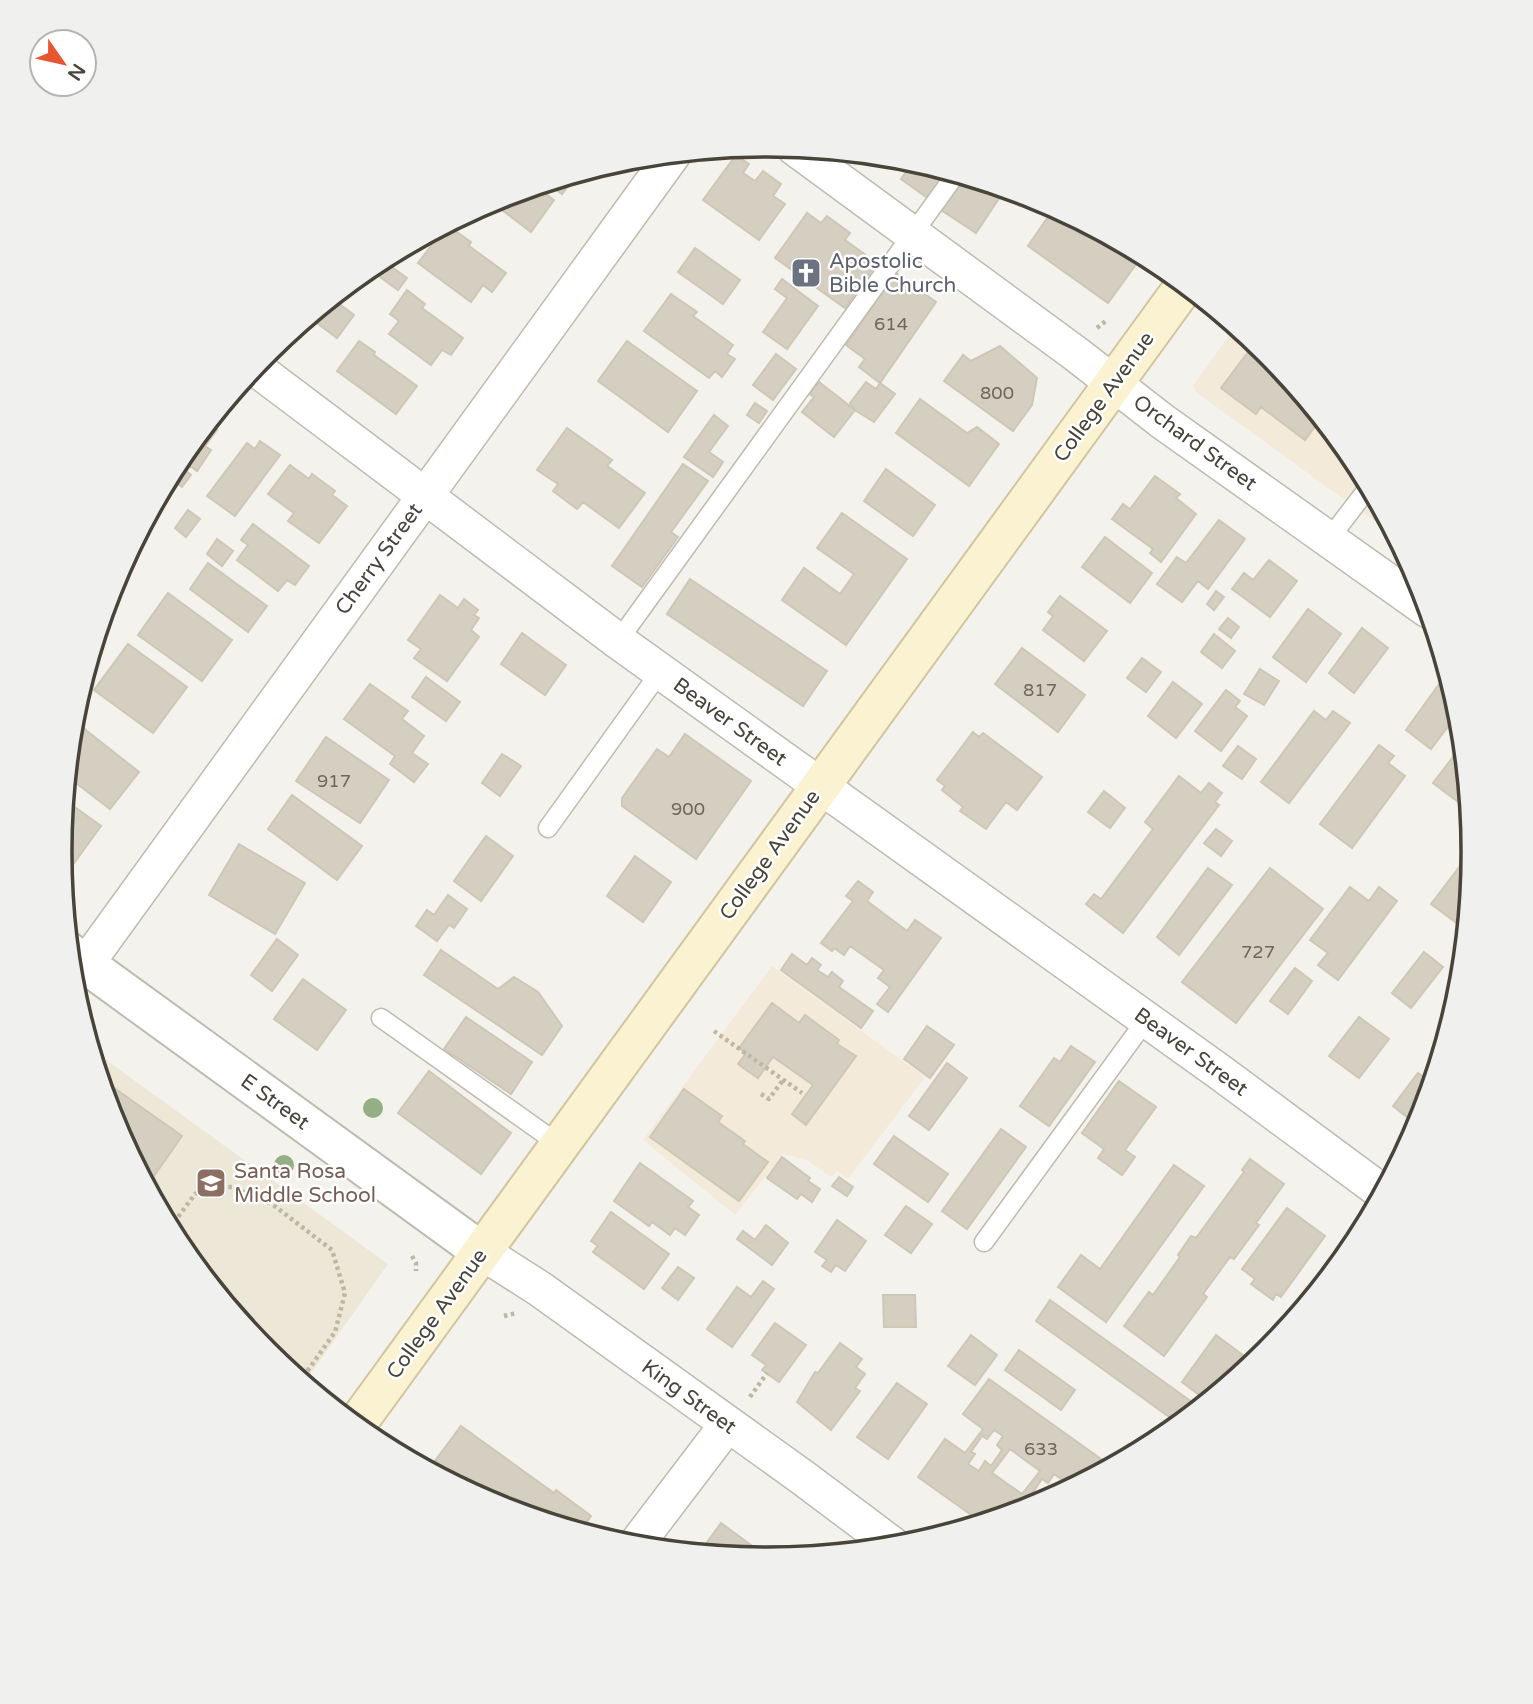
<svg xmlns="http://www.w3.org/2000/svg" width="1533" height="1704" viewBox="0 0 1533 1704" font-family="'Varela Round',sans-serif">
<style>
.commercial{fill:#f4eada}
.education{fill:#ece7d7}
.building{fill:#d5cfc2;stroke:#cfc7b6;stroke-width:2;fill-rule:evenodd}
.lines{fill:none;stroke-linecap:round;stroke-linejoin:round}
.service-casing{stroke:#bfbbaf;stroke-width:21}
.minor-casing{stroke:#bfbbaf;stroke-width:38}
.tertiary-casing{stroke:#bfbbaf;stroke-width:42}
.secondary-casing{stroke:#cfc6a0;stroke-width:42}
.path{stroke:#c0b7a2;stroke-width:4.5;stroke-dasharray:3.5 3.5;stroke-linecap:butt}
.service{stroke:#fff;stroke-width:18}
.minor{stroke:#fff;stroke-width:35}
.tertiary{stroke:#fff;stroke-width:38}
.secondary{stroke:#faf2d0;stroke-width:38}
.tree{fill:#95ae86}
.labels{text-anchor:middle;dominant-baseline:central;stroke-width:5;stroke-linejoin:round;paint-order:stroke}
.number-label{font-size:18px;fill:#6b675c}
.worship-label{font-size:21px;fill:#5b616d;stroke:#fff;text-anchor:start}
.street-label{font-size:21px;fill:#48443a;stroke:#fff}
.education-label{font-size:21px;fill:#785e54;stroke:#fff;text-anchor:start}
.rim{fill:none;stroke:#48443a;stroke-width:3.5}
</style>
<rect width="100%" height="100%" fill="#f4f2ec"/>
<path class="commercial" d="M1235,327L1267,352L1355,460L1396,537L1196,392L1193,386Z
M772,966L925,1077L848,1179L837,1171L831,1177L807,1160L783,1154L735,1215L643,1140Z"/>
<path class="education" d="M91,1049L388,1264L304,1383L266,1352L178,1244L113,1122Z"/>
<path class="building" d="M736,155L749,164L743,173L755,181L763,171L781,184L773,196L785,204L759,240L703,200Z
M914,161L948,172L929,199L901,179Z
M571,176L574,178L562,194L547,183Z
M964,177L976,180L1000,197L976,233L941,210Z
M536,187L554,200L531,232L498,207L502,202L497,198Z
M1054,208L1072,217L1137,263L1108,303L1028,246Z
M807,213L821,223L827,216L850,233L845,240L877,263L845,308L775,258Z
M447,225L471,242L469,246L506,273L492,292L483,285L471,302L418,263Z
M695,248L740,280L723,304L678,272Z
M382,260L407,278L398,290L372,271Z
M896,273L936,302L880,383L859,367L865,359L846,345Z
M782,279L818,306L787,349L763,332L787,298L775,289Z
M407,290L425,304L422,308L463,338L451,355L442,350L431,365L389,334L399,321L390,314Z
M671,294L697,312L693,316L733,345L727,354L735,359L722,377L715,371L709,378L644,331Z
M334,300L354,315L337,338L317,323Z
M359,341L375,352L374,355L417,386L396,414L337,371Z
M627,341L697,391L668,432L598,381Z
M1254,344L1267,352L1321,418L1305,440L1261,407L1256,414L1221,388Z
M1000,346L1037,378L1032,405L1013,431L944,381L963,355L971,361Z
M776,354L796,369L773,400L753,385Z
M819,382L855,410L834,437L802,412L814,397L809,394Z
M866,382L876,389L880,383L895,394L874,422L855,410L850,403Z
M920,399L967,433L977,427L999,444L969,486L896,433Z
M755,403L767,411L759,423L747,415Z
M714,415L728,426L709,452L723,462L713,477L684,457Z
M208,424L217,430L205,446L211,450L197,471L190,466L186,471L191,475L182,487L169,478L179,459Z
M567,428L612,460L607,466L645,493L619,528L583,502L577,509L553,491L558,484L537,470Z
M260,441L280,455L235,516L207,496L247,443L255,449Z
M683,464L708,481L671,532L678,537L642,587L612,566Z
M290,465L309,479L312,474L335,491L332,495L347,506L319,543L288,521L294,513L268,494Z
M886,469L935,505L913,536L864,501Z
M1155,476L1180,494L1176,498L1196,514L1161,562L1150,553L1153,549L1112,519L1123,504L1130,509Z
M188,510L200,519L186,537L175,528Z
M842,513L907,559L846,645L782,600L804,568L840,594L854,574L817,548Z
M1219,520L1245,539L1208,589L1198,581L1182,602L1157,584L1177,557L1186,563Z
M253,524L309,566L295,585L287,580L278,591L237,560L248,545L241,540Z
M1105,537L1152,573L1130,603L1082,567Z
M217,539L233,551L222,566L207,554Z
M1269,560L1297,581L1270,617L1232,589L1244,573L1253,580Z
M208,563L267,606L248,632L190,589Z
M690,579L827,671L803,706L667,614Z
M1216,591L1224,597L1214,610L1207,604Z
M168,593L232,640L202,681L138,635Z
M440,595L458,608L464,599L478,610L474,615L479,618L471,630L479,637L447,681L414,658L421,649L408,640Z
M1060,596L1107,631L1084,661L1043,630L1053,616L1048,612Z
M1308,609L1341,634L1306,682L1273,657Z
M1228,618L1239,627L1231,638L1219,629Z
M1362,628L1388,648L1354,693L1329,673Z
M522,633L566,665L545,695L501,664Z
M1214,634L1235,651L1222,668L1201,652Z
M128,644L187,687L153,733L94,690Z
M1022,648L1085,695L1058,732L995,684Z
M1142,658L1161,672L1146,692L1127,678Z
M1260,669L1279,681L1264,705L1244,694Z
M426,677L460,702L446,721L412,697Z
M1173,682L1202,704L1176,738L1148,716Z
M1440,683L1454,693L1459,712L1431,749L1406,730Z
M370,684L408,711L402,719L424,736L412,753L428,764L414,782L390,764L395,756L344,719Z
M1226,690L1240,701L1235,707L1247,716L1221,751L1195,731Z
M1314,711L1326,720L1333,711L1350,723L1289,803L1261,782Z
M73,720L139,772L110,809L67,776Z
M973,732L979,737L983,733L1042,777L1017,810L1006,802L986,829L960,811L963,807L942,790L945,786L937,780Z
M685,734L751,781L696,859L622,806V798L657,749L669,757Z
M326,737L389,780L360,823L296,781Z
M1463,744L1469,810L1433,783Z
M1379,745L1394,756L1388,763L1405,776L1352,848L1320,824Z
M1238,746L1256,759L1242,779L1223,766Z
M502,754L521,766L500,796L482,783Z
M1179,776L1201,793L1209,783L1222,793L1215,802L1219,805L1123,933L1086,904L1094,894L1101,899L1153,829L1145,822Z
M1104,791L1125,808L1110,828L1088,812Z
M292,795L362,846L337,880L268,829Z
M65,800L101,826L67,873L61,869L60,852Z
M1216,829L1232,841L1221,856L1204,843Z
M486,836L513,856L481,901L454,881Z
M239,844L305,883L275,934L209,895Z
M635,856L671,882L643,922L607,896Z
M1463,862L1472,868L1467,918L1461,926L1431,904Z
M1208,868L1232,885L1179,955L1157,937Z
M1270,868L1323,909L1236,1023L1182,982Z
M858,881L873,892L867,901L907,931L915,920L941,938L888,1012L877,1004L890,987L878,978L884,970L850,946L844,955L834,948L832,951L821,943L853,901L846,896Z
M1350,887L1369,901L1379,887L1397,901L1338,980L1318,965L1328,953L1310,940Z
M448,895L467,909L454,928L449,925L437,941L416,926L427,910L434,915Z
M277,939L298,955L272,991L251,975Z
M441,950L498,989L514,977L538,992L562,1026L542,1055L424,975Z
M1424,952L1443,967L1411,1008L1392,993Z
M792,954L807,965L812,958L821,965L817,970L828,977L832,972L843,981L839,987L873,1011L861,1028L781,970Z
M1295,968L1312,981L1288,1014L1270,1001Z
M303,979L346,1010L317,1050L274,1019Z
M772,1003L799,1023L805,1015L839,1040L837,1044L856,1056L806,1125L792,1114L813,1085L773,1057L758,1078L738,1064L746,1053L739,1048Z
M466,1017L532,1062L511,1094L444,1049Z
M1359,1017L1389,1039L1359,1078L1329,1056Z
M927,1026L954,1045L930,1078L904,1059Z
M1071,1046L1095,1062L1049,1126L1020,1106L1054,1058L1060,1062Z
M947,1063L967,1078L929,1130L909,1116Z
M429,1071L511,1133L481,1174L398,1113Z
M1418,1073L1432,1083L1418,1126L1393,1106Z
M100,1078L182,1136L147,1186L113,1122Z
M1119,1081L1156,1107L1125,1150L1135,1157L1122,1175L1098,1158L1104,1149L1082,1133Z
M684,1089L722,1116L718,1122L745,1141L743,1144L768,1162L739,1201L650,1137Z
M1001,1129L1026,1147L967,1229L942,1211Z
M894,1136L948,1174L928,1202L874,1164Z
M782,1157L810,1178L808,1181L820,1189L812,1202L801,1194L797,1199L767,1178Z
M1250,1159L1284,1184L1256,1223L1259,1225L1234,1259L1230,1257L1203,1294L1207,1297L1164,1356L1124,1326L1149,1292L1153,1295L1180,1257L1178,1255L1191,1236L1196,1238L1244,1172L1242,1170Z
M640,1163L693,1201L688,1207L699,1215L685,1235L675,1228L670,1235L652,1222L649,1226L614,1201Z
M1174,1165L1204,1186L1106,1322L1058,1287L1081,1255L1100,1269Z
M839,1177L853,1187L847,1196L832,1186Z
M906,1206L932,1224L911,1253L885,1235Z
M1287,1208L1325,1236L1281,1297L1276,1294L1273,1300L1251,1284L1255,1279L1242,1269Z
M611,1212L669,1254L644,1289L593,1252L598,1246L591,1241Z
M837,1220L866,1241L845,1271L836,1265L831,1272L822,1266L827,1260L815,1252Z
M766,1225L788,1243L772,1265L737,1239L743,1231L755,1240Z
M678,1267L694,1278L678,1300L662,1288Z
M763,1281L774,1289L732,1347L707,1329L737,1287L751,1297Z
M883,1295H915L916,1327H884Z
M1050,1300L1199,1407L1179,1424L1036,1321Z
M775,1323L806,1345L779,1382L762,1370L766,1365L752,1355Z
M971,1335L997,1355L975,1385L948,1366Z
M1216,1335L1248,1359L1234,1379L1207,1401L1182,1382Z
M840,1343L862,1359L856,1367L865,1374L855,1388L860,1391L831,1430L797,1402L815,1372L818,1373Z
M1019,1350L1075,1390L1061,1410L1005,1370Z
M989,1379L1111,1466L1060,1493L1057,1491L1064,1481L1054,1474L1048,1483L1042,1479L1031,1495L1034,1497L1028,1508L981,1522L918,1477L945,1439L965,1453L983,1429L963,1414ZM994,1430L1003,1436L997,1445L1002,1450L991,1466L985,1461L979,1471L968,1464L975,1454L971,1452L982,1436L987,1439ZM1010,1449L1040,1471L1022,1494L992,1473Z
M897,1383L927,1404L888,1459L857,1437Z
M461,1426L554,1493L556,1490L591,1516L580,1531L496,1505L429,1469Z
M721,1523L755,1548L748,1557L700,1552Z"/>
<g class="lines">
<g class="service-casing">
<path id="service" d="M1329,539L1369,487
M618,641L956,174
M548,828L660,672
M381,1018L560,1145
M984,1242L1146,1020"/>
</g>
<g class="minor-casing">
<path id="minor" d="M795,148L1076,354L1162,421L1428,610
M254,367L618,641L1221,1073L1382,1192
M86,964L673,154
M482,1252L540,1289L802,1477L894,1546
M635,1546L727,1425"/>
</g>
<g class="tertiary-casing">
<path id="tertiary" d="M69,952L482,1252"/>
</g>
<g class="secondary-casing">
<path id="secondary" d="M356,1425L1185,285"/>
</g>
<path class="path" d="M1097,328L1107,320
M714,1031L802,1093
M761,1094L769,1099L783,1080
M170,1228L195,1194L212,1187H232L272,1204L332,1250L345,1293L335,1332L301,1380
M412,1256L416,1263V1271
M504,1316L517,1313
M750,1397L767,1373"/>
<use href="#service" class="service"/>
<use href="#minor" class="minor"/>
<use href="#tertiary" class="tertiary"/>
<use href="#secondary" class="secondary"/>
</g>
<g class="tree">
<circle cx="373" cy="1108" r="10"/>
<circle cx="284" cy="1165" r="10"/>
</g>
<defs>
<g id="church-square" transform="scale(1.575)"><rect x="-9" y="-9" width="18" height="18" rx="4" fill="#6b7280" stroke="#fff"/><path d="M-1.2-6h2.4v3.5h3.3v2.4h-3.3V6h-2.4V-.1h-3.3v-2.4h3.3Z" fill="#fff"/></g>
<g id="school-square" transform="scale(1.575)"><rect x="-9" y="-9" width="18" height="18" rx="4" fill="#8d6e63" stroke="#fff"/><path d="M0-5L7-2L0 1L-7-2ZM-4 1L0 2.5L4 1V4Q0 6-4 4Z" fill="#fff"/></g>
</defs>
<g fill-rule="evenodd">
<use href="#church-square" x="806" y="273"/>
<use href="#school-square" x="211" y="1183"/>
</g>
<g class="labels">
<g class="number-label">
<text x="891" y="324">614</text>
<text x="997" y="393">800</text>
<text x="1040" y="690">817</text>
<text x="334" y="781">917</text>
<text x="688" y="809">900</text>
<text x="1258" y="952">727</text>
<text x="1041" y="1449">633</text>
</g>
<g class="worship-label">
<text x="829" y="261">Apostolic<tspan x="829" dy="24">Bible Church</tspan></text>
</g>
<g class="street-label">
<text transform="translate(1104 397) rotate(-54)">College Avenue</text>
<text transform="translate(1195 443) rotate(36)">Orchard Street</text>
<text transform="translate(379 559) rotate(-54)">Cherry Street</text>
<text transform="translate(730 722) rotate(36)">Beaver Street</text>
<text transform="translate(770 855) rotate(-54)">College Avenue</text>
<text transform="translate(1191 1052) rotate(36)">Beaver Street</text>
<text transform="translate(275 1102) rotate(36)">E Street</text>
<text transform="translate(437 1314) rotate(-54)">College Avenue</text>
<text transform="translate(689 1397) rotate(36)">King Street</text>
</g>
<g class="education-label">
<text x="234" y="1171">Santa Rosa<tspan x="234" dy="24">Middle School</tspan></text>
</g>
</g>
<path d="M0 0H1533V1704H0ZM766 157H767A694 694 0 0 1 1461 851V853A694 694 0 0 1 767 1547H766A694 694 0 0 1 72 853V851A694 694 0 0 1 766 157Z" fill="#f0f0ef" fill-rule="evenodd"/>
<path class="rim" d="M766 157H767A694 694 0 0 1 1461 851V853A694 694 0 0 1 767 1547H766A694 694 0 0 1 72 853V851A694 694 0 0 1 766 157Z"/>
<g transform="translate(63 63) rotate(124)"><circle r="33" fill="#ffffff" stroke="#b6b4b0" stroke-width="2"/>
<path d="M0-5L12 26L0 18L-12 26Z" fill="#e65731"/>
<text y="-10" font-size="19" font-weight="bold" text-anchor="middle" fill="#48443a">N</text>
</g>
</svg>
